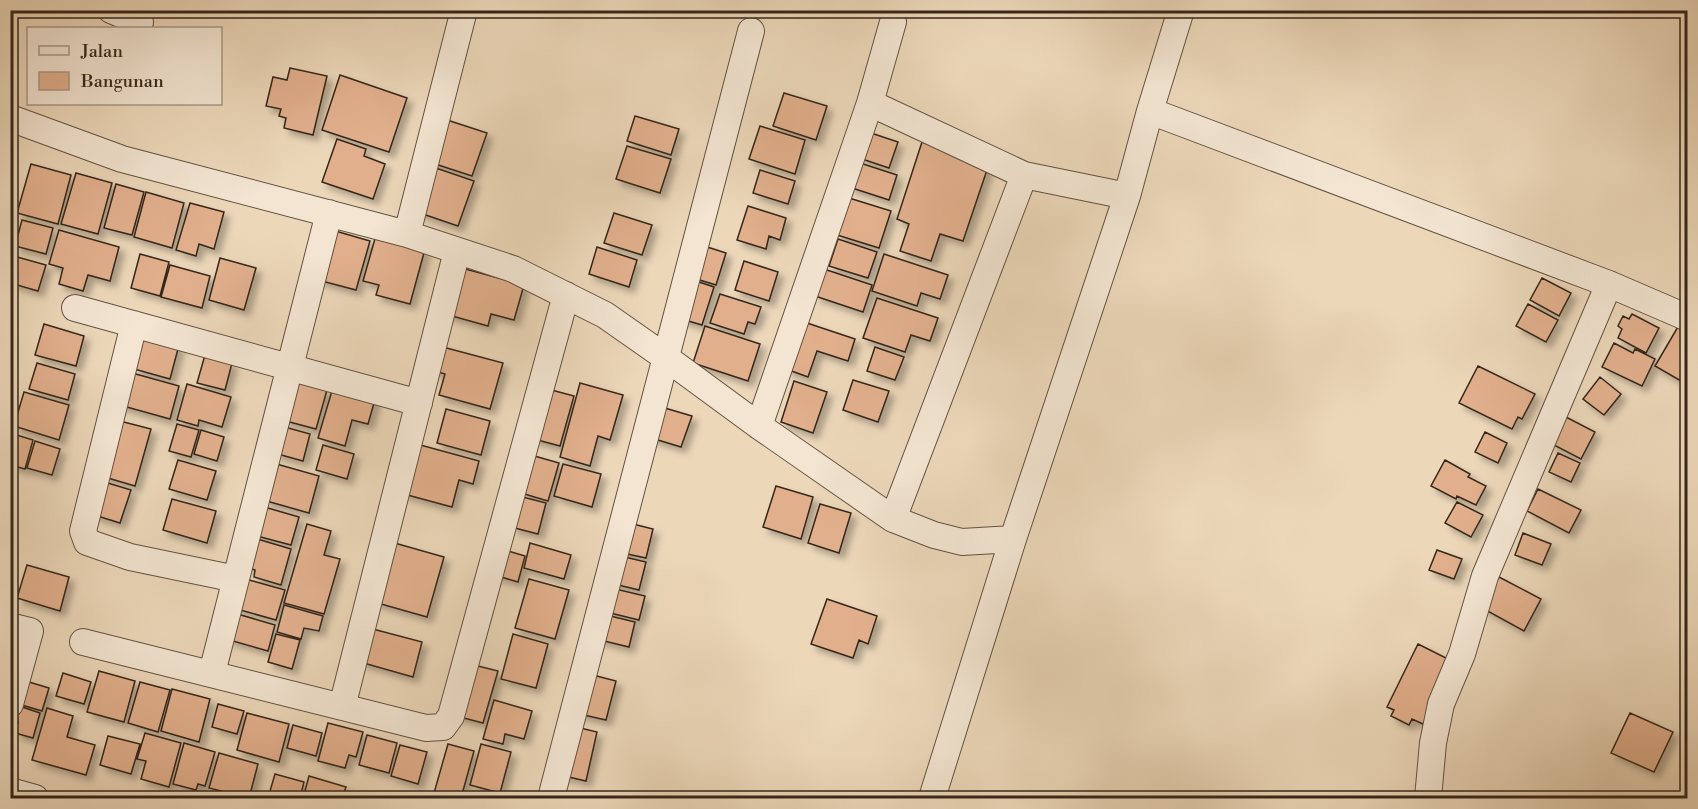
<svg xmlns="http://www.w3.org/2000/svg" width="1698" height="809" viewBox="0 0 1698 809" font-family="'Libre Bodoni',serif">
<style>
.building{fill:#e1af8c;stroke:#34271a;stroke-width:1.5;filter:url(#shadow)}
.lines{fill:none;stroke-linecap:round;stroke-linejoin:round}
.minor-casing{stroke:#625342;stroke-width:28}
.minor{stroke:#f3e5d2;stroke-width:26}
</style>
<defs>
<filter id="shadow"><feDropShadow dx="5.5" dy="5.5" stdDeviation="3" flood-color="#0004"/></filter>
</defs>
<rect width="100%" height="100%" fill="#ecd7b9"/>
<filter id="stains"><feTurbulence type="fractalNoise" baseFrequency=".00333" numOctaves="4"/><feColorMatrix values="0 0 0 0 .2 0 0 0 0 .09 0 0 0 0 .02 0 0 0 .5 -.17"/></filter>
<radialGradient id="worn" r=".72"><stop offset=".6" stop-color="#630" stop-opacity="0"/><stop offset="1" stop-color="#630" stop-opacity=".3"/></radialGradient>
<path class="building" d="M290,68L327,76L313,135L284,128L286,118L279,116L281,109L266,106L273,77L287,80Z
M340,75L407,98L389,152L322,130Z
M784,93L827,106L816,140L773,126Z
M635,116L679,129L671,155L627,141Z
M441,118L487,133L472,176L426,161Z
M760,126L805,140L795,174L749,159Z
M868,132L898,142L889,168L859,158Z
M337,139L366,149L364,156L385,164L373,199L322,182Z
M922,142L989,164L963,241L940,234L931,261L900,251L909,224L897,219Z
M627,146L671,159L660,193L616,179Z
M857,162L897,175L889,200L849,187Z
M31,164L71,175L58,224L17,213Z
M430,166L474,181L458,226L414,211Z
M760,170L795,181L788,204L753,193Z
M76,173L112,183L98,234L61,224Z
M116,184L144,192L132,235L104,228Z
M146,192L184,203L172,248L134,237Z
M849,198L891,211L879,248L837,235Z
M190,203L224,212L214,249L199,244L196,256L176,250Z
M748,206L786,218L780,240L769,236L766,249L737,240Z
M614,213L652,225L642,255L604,243Z
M22,220L53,228L46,254L15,246Z
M59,230L119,247L110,281L88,275L83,291L59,284L63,268L49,264Z
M332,230L370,241L356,290L318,280Z
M376,235L425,249L410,304L376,295L379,285L363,281Z
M838,239L877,252L868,278L829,266Z
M701,245L726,253L716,285L690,277Z
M597,247L637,260L629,287L589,274Z
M140,254L169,262L160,296L131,288Z
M884,254L948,275L940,299L921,293L917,306L872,291Z
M10,255L46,265L38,291L10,283Z
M220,258L256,268L244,310L209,300Z
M744,261L778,272L769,301L735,290Z
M170,265L210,276L202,308L161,297Z
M458,267L524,285L514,320L491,314L488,326L445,314Z
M824,269L872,285L863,312L815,296Z
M1542,278L1571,293L1559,316L1530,300Z
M690,279L714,287L702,325L678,318Z
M720,294L761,307L755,324L748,322L744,334L710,323Z
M877,298L938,318L930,341L911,335L905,352L863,338Z
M1528,304L1558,320L1546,342L1516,326Z
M1632,314L1659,328L1646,353L1618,338L1622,329L1618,326L1623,316L1629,319Z
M801,321L855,339L848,361L817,351L808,377L786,369Z
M44,324L84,336L76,366L35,355Z
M1679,325L1688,329V369L1681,381L1655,366Z
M705,326L760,344L748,381L693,363Z
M143,335L179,345L170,379L134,369Z
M1614,343L1633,353L1635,349L1655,359L1642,386L1602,367Z
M439,346L503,363L490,409L439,395L445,374L432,370Z
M875,347L904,357L895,380L867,371Z
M205,355L232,363L225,390L197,383Z
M37,363L75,374L68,400L29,389Z
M1478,366L1535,394L1522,419L1518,417L1512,429L1459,403Z
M125,371L179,386L170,419L116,404Z
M1600,377L1621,394L1604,415L1583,399Z
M294,380L327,390L316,429L282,420Z
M853,380L889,391L878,422L843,410Z
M794,381L827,392L813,433L781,422Z
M580,383L623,395L610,440L598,436L590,466L560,457Z
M187,384L231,397L222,427L199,420L198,426L177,420Z
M334,384L376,396L368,424L352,420L345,446L318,438Z
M544,388L574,396L560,446L530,438Z
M24,392L69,405L59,440L14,426Z
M658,406L692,416L681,447L648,437Z
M446,409L490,421L481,455L437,443Z
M1564,416L1595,432L1581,459L1550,443Z
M116,420L151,429L135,486L101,476Z
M177,424L199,430L191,457L169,451Z
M281,426L310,434L303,461L274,453Z
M201,430L224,437L217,461L194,454Z
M1485,432L1507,443L1498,463L1475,452Z
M10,433L33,440L25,469L10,465Z
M35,441L60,449L52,475L27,468Z
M413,443L479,461L473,484L459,480L452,507L400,493Z
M323,445L354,454L347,479L316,470Z
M1558,453L1580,463L1571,482L1549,472Z
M531,455L559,463L548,501L521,493Z
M178,460L216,471L207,500L169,489Z
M1445,460L1470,474L1468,477L1486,486L1476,505L1457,496L1456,499L1431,486Z
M273,463L319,476L309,513L263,500Z
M563,464L601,474L592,507L554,496Z
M101,481L131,490L120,523L91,514Z
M776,486L813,497L801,539L763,527Z
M1538,489L1581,510L1569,533L1527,511Z
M519,496L546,503L538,534L511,527Z
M172,499L216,511L207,543L163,530Z
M1457,502L1483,515L1471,537L1445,523Z
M820,504L851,513L839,553L808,543Z
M261,506L299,517L291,545L253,535Z
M625,522L653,529L646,558L618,552Z
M307,524L331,531L324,555L340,559L324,614L284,603Z
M1523,533L1551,544L1542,565L1515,555Z
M254,538L291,549L281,585L254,577L255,570L246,567Z
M391,542L444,557L427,617L374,602Z
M530,543L571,555L564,579L524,568Z
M498,548L525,556L518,582L491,574Z
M1437,550L1462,559L1454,579L1429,570Z
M616,555L646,562L639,590L610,583Z
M27,565L69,577L60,611L17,598Z
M1499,577L1541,599L1524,631L1482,608Z
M242,578L285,590L276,620L233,608Z
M529,579L569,590L555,639L515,628Z
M607,587L645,596L639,620L602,611Z
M827,599L877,616L868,644L859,640L853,658L811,644Z
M284,605L323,616L319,631L304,628L301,639L277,632Z
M234,613L275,625L268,651L226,639Z
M602,614L635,622L629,647L596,639Z
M369,628L422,642L413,677L360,662Z
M276,634L300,640L292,669L268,662Z
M513,634L548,644L536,688L501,679Z
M1418,644L1454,662L1423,724L1412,719L1409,725L1391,716L1394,710L1387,707Z
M470,664L498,671L483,723L456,716Z
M99,671L135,681L124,722L87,712Z
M63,673L91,682L84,704L56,696Z
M585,673L616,681L606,720L575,713Z
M29,682L49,688L42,711L15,703Z
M140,682L170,690L158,732L128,723Z
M172,689L210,699L199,742L161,731Z
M494,700L532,711L524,739L505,734L503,744L483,739Z
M218,704L244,711L237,734L212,727Z
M16,705L40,713L33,738L15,733L18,722L11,720Z
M47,708L73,716L67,737L95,745L86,775L32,760Z
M247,713L289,724L279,762L237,750Z
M1630,713L1673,732L1654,772L1611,753Z
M328,723L363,732L356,757L349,755L345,768L318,761Z
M293,725L322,733L316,756L287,748Z
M572,726L597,732L586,781L560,775Z
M145,733L181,743L169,787L141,779L146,761L137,759Z
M367,735L397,743L389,773L359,765Z
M108,736L140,744L131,774L100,765Z
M184,743L215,752L205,786L198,784L196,790L173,784Z
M448,744L474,751L461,798H451L434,793Z
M481,744L511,752L500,793L470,785Z
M400,745L427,752L418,784L391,776Z
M219,753L258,764L249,798L209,788Z
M275,774L304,782L300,798H268Z
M309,776L346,787L342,798H303Z"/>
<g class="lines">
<g class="minor-casing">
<path id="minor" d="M111,10L140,22
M870,103L1024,175L1127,196
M1150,111L1609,284L1688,318
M10,118L122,159L407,234L513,269L605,315L665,357L759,426L893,519L934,535L962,542L1013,539
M407,234L464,10
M75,308L419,403
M134,324L83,531L87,542L130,557L236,579
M759,426L870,103L893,22
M893,519L1024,175
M10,626L30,631L10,704
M83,642L426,728L443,727L451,716L566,295
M212,673L329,213
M342,707L457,251
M10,791L35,798
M551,798L751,31
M932,798L1013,539L1127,196L1150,111L1181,10
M1428,798L1433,743L1441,704L1462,654L1485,576L1609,284"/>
</g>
<use href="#minor" class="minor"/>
</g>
<rect width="1698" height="809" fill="none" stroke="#ecd7b9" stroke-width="36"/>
<rect x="12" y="12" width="1674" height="785" fill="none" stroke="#34271a" stroke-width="3"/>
<rect x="18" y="18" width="1662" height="773" fill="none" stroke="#34271a" stroke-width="1.5"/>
<rect x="27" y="27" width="195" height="78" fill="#f3e5d2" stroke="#a79988" stroke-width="1.5"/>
<rect x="39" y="46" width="30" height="9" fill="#f3e5d2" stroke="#a79988" stroke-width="1.5"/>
<text x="81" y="57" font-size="18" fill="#34271a">Jalan</text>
<rect x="39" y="72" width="30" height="18" fill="#e1af8c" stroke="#a79988" stroke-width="1.5"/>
<text x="81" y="87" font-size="18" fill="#34271a">Bangunan</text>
<rect width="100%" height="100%" filter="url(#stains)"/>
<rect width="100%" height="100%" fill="url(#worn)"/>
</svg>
